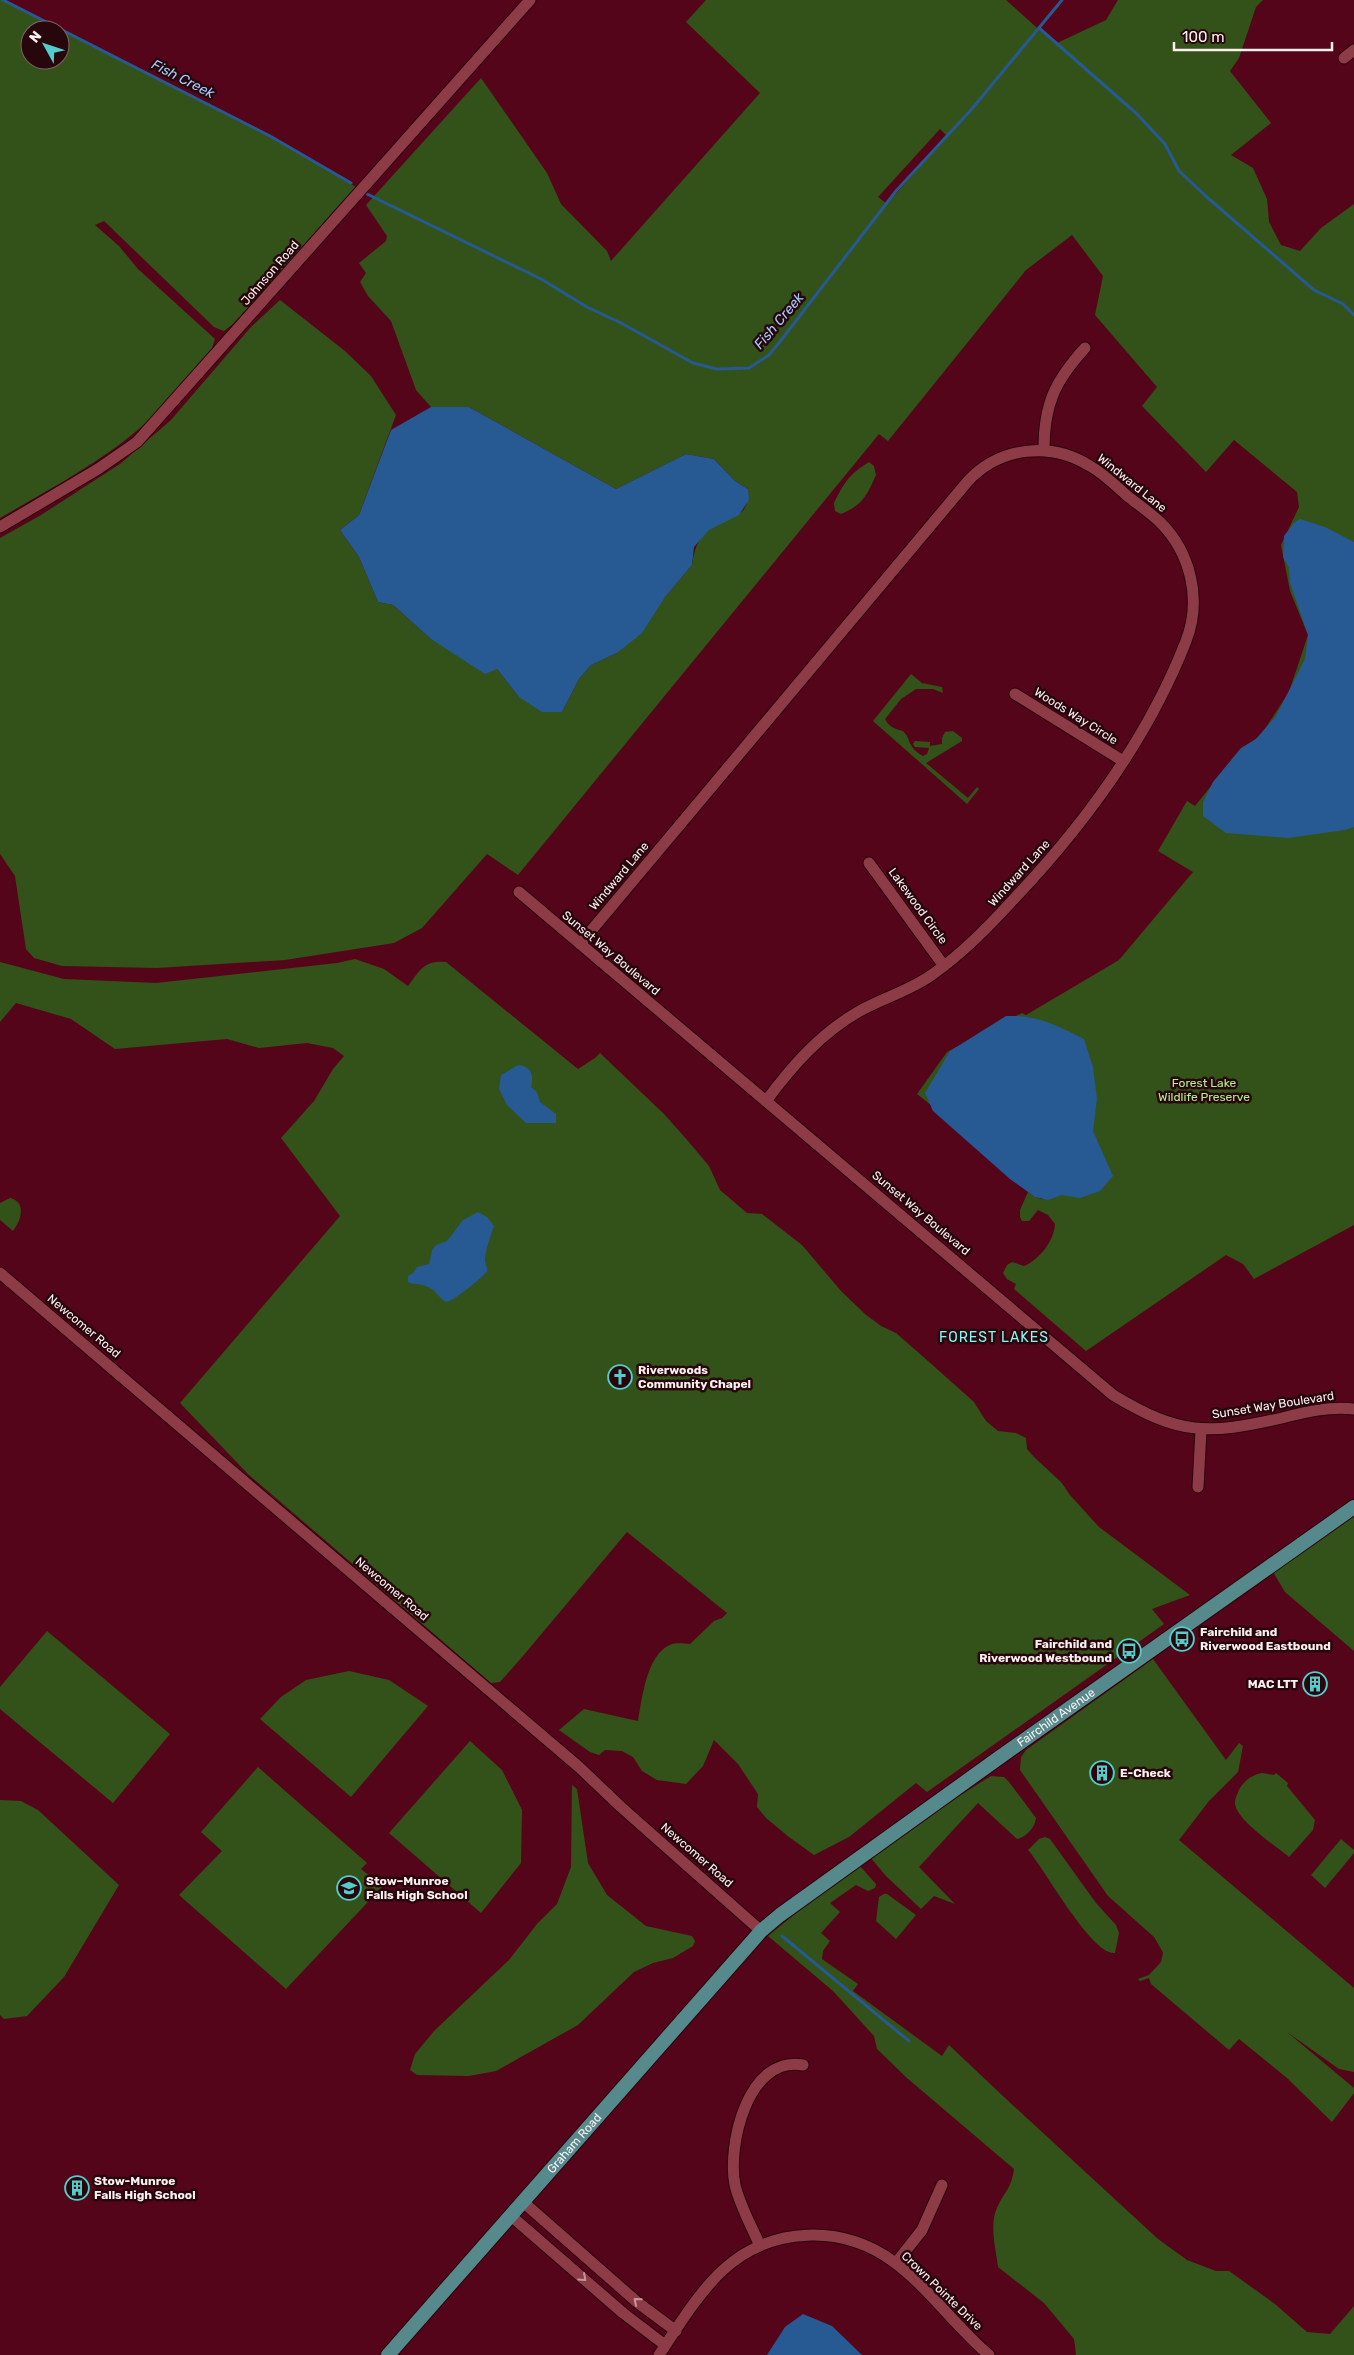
<svg xmlns="http://www.w3.org/2000/svg" width="1354" height="2355" viewBox="0 0 1354 2355" font-family="Rubik,sans-serif">
<style>
.green{fill:#325219;fill-rule:evenodd}
.water{fill:#275993}
.lines{fill:none;stroke-linecap:round;stroke-linejoin:round}
.stream{stroke:#275993;stroke-width:3}
.minor-casing{stroke:#2b030b;stroke-width:13}
.major-casing{stroke:#2b030b;stroke-width:16}
.minor{stroke:#8d3c47;stroke-width:11}
.major{stroke:#55898c;stroke-width:14}
.oneway{stroke:#c4969c}
.labels{text-anchor:middle;dominant-baseline:central;stroke-width:5;stroke-linejoin:round;paint-order:stroke}
.street-label{font-size:12px;fill:#faf0f0;stroke:#28070c}
.park-label{font-size:12px;fill:#b5f090;stroke:#28070c}
.poi-label{font-size:12px;font-weight:bold;fill:#faf0f0;stroke:#28070c;text-anchor:start}
.water-label{font-size:14px;font-style:italic;fill:#a2cbfe;stroke:#28070c}
.neighbourhood-label{font-size:14px;letter-spacing:1px;fill:#8af6f4;stroke:#28070c}
</style>
<rect width="100%" height="100%" fill="#55051a"/>
<path class="green" d="M0,0H4L270,136L356,187L233,324L224,331L214,327L104,221L95,225L119,246L138,269L215,339L211,351C190,372 172,399 150,419C106,460 51,488 0,518ZM30,30H60V60H30Z
M706,0H1006L1055,44L1106,20L1118,0H1263L1256,7L1239,58L1230,71L1271,123L1231,155L1253,168L1267,199L1269,222L1281,245L1300,251L1321,228L1354,204V1225L1254,1279L1243,1264L1226,1255L1086,1351L1014,1289L1016,1284L1007,1279L1003,1273L1007,1265L1012,1262L1024,1266C1039,1260 1054,1241 1055,1224L1048,1215L1038,1210L1029,1221H1022L1020,1217V1210L1028,1192C1046,1205 1046,1196 1063,1195C1078,1194 1078,1200 1095,1192L1087,1185L1046,1197L917,1094L947,1052L1022,1013L1026,1015L1119,960L1193,872L1158,851L1187,801L1195,806L1239,751L1261,735L1289,692L1308,635L1290,591L1281,545L1299,507L1297,492L1234,440L1206,472L1142,406L1157,387L1095,315L1103,276L1072,235L1026,270L888,441L879,434L518,875L487,854L422,928L394,943L285,960L157,968L62,966L34,958L26,949L15,876L0,854V538L41,515L120,464L171,420L251,327L280,300L345,351L371,376L396,415L359,515L340,530L359,557L378,602L393,605L431,639L497,669L519,697L562,712L579,679L591,665L617,653L692,565C694,551 697,540 708,530C726,515 750,522 748,489L735,481L714,459L686,454L616,489L469,407H431L416,390L391,321L368,296L360,282L366,273L359,263L386,241L387,236L366,205L481,78L547,173L561,204L607,251L611,261L760,93L686,22ZM940,129L947,136L887,204L878,197Z
M869,462L874,466L876,475C867,495 863,505 841,514L835,511L834,503C844,483 849,474 869,462Z
M911,674L922,683L942,687L943,693L933,689H916L901,699L885,719C889,727 895,729 903,731C912,740 906,746 923,756L927,754L929,748L915,747L913,744L915,741L930,742V746L942,744V738L945,732L953,731L962,738V741L926,763L968,798L977,787L979,789L967,804L873,721Z
M355,959L384,969L408,986C420,970 424,960 446,962L578,1069L595,1058L600,1053L664,1114L688,1141L709,1166L720,1190L747,1213L762,1214L802,1245L841,1291L865,1314L881,1326L896,1333L928,1361L974,1402L986,1421L998,1431L1016,1433L1026,1438L1027,1449L1035,1458L1061,1482L1070,1495L1099,1527L1190,1595L1152,1609L1164,1624L927,1792L916,1783L849,1837L814,1855L789,1837L766,1818L757,1807L758,1794L738,1764L714,1740L703,1766L686,1784L657,1780L642,1771L633,1757L622,1751L605,1750L599,1755L590,1752L559,1730L584,1709L638,1721C642,1698 647,1654 670,1645C676,1642 684,1644 690,1644L714,1621L722,1618L727,1613L627,1532L523,1656L500,1682L491,1683L248,1474L180,1403L340,1216L281,1138L314,1101L333,1069L344,1056L333,1048L307,1043L259,1048L227,1039L115,1049L71,1019L16,1003L0,1022V962L64,979L156,983L337,963Z
M10,1198C27,1202 21,1221 13,1231L0,1220V1203Z
M1354,1516V1651L1285,1592L1273,1572Z
M47,1631L170,1734L113,1803L0,1709V1687Z
M1153,1659L1226,1760L1239,1743L1243,1746L1238,1772L1209,1801L1179,1840L1354,1988V2072L1339,2069L1287,2032L1354,2088V2093L1332,2122L1287,2078L1239,2039L1229,2050L1151,1984L1149,1978L1140,1981L1138,1979L1149,1975L1161,1962L1163,1953L1160,1947L1154,1937L1108,1896L1020,1770L1021,1757L1026,1750Z
M349,1671L389,1680L428,1706L351,1797L260,1719L281,1697L306,1680Z
M470,1741L502,1770L522,1810L521,1863L481,1913L389,1833Z
M258,1767L367,1863L361,1869L383,1886L286,1989L179,1895L222,1851L201,1832Z
M1262,1773L1274,1775L1276,1773L1288,1783L1287,1786L1315,1820L1313,1830L1289,1857C1276,1846 1236,1820 1235,1803C1235,1798 1238,1792 1240,1788C1245,1780 1252,1775 1262,1773Z
M991,1776L1004,1777L1009,1782L1036,1818C1035,1828 1026,1837 1017,1839L978,1803L919,1867L955,1904L934,1896L921,1909L886,1876L870,1857L940,1808Z
M572,1785L577,1789L588,1863L607,1895L646,1926L692,1936L695,1941L693,1946L673,1958L653,1963L634,1972L578,2025L496,2071L469,2076L417,2075L410,2070L415,2054L435,2030L509,1960L537,1924L557,1904L571,1867Z
M0,1800L21,1801L38,1810L119,1885L64,1977L27,2016L4,2019L0,2015Z
M1045,1837L1050,1839L1096,1903L1116,1925L1119,1933L1115,1953C1092,1956 1044,1868 1028,1850L1039,1839Z
M1341,1839L1354,1850V1853L1325,1888L1311,1875Z
M859,1865L876,1884L875,1888L868,1891L856,1885L830,1903L840,1912L821,1933L830,1941L823,1951L822,1959L858,1984L853,1991L942,2056L949,2045L1004,2097L1158,2239L1187,2260L1216,2271H1229L1275,2304L1307,2332L1330,2334L1354,2306V2355H1076L1074,2339L1044,2303L998,2267C996,2249 989,2225 997,2208C1005,2190 1011,2190 1014,2169L907,2078L877,2049L874,2036L833,1991L768,1936L824,1890Z
M884,1894H887L916,1915L896,1939L876,1921L879,1897Z"/>
<path class="water" d="M431,407H469L616,489L686,454L714,459L735,481L748,489L749,500L739,515L709,530L694,547L692,565L665,597L642,633L617,653L591,665L579,679L562,712H542L519,697L497,669L485,674L431,639L393,605L378,602L359,557L340,530L359,515L391,430Z
M1300,519L1325,527L1354,542V827L1345,830L1288,838L1226,833L1203,816V802L1213,782L1241,748L1256,739L1276,716L1305,659L1308,635L1290,583L1289,568L1283,557L1284,536L1294,523Z
M1006,1016C1038,1015 1056,1025 1084,1039L1093,1067L1097,1099L1093,1131L1113,1176L1100,1191L1080,1198L1062,1195L1048,1200L1035,1197L1010,1179L933,1111L925,1093L950,1051Z
M518,1065C532,1066 534,1076 531,1087L537,1092L540,1102L556,1114V1123H526L507,1105L499,1089L501,1075Z
M478,1212L487,1217L494,1226C491,1234 485,1252 485,1260C485,1264 488,1268 487,1271C486,1275 452,1302 447,1302C439,1299 437,1291 428,1287C421,1283 414,1285 408,1282V1276L413,1273L417,1267L429,1264L432,1250L436,1245L447,1241L463,1220Z
M803,2314L832,2326L862,2355H767L785,2327Z"/>
<g class="lines">
<path class="stream" d="M3,0L270,136L351,183
M1039,28L1137,114L1165,144L1179,171L1208,198L1314,290L1343,304L1354,315
M363,192L541,279L587,307L623,324L693,363L717,369L749,368L769,355L782,339L896,191L971,110L1062,0
M782,1936L909,2041"/>
<g class="minor-casing">
<path id="minor" d="M1344,58L1354,50
M1044,449C1044,404 1055,381 1085,348
M0,527L98,469L137,442L530,0
M1015,694L1123,761
M869,863L944,966
M519,892L1113,1395C1179,1435 1207,1435 1282,1418C1305,1412 1330,1406 1354,1409
M580,944L968,481C1000,447 1050,441 1090,466C1103,473 1114,484 1125,494C1136,503 1149,512 1160,522C1191,553 1202,600 1186,641C1148,739 1085,824 1013,900C989,926 963,953 933,974C910,991 882,998 858,1012C820,1034 792,1066 766,1101
M0,1273L579,1767L621,1807L761,1931
M1198,1487L1201,1430
M522,2201L637,2302L676,2331
M510,2215L623,2313L665,2345
M760,2246C752,2227 740,2206 735,2185C727,2145 748,2055 803,2065
M896,2263L922,2230L942,2185
M659,2355C677,2328 699,2292 723,2270C771,2226 842,2224 894,2262C929,2288 955,2326 989,2355"/>
</g>
<g class="major-casing">
<g id="major">
<path id="s1" d="M388,2355L761,1931L780,1915L1000,1757L1354,1507"/>
</g>
</g>
<use href="#minor" class="minor"/>
<use href="#major" class="major"/>
</g>
<defs><path id="oneway-chevron" d="M-2-3.5L2.5 0L-2 3.5" fill="none" stroke-width="1.6" stroke-linecap="round" stroke-linejoin="round" transform="scale(1.25)"/></defs>
<g class="oneway">
<use href="#oneway-chevron" transform="translate(583 2278) rotate(42)"/>
<use href="#oneway-chevron" transform="translate(637 2301) rotate(-140)"/>
</g>
<defs>
<g id="church-ring" transform="scale(1.25)"><circle r="9.5" fill="#28070c" stroke="#53cdcb" stroke-width="1.5"/><path d="M-1.2-6h2.4v3.5h3.3v2.4h-3.3V6h-2.4V-.1h-3.3v-2.4h3.3Z" fill="#53cdcb"/></g>
<g id="bus-ring" transform="scale(1.25)"><circle r="9.5" fill="#28070c" stroke="#53cdcb" stroke-width="1.5"/><path d="M-5-6H5V4H4V6H2V4H-2V6H-4V4H-5ZM-3.5-4V0h7V-4ZM-3.5 1.2v1.5H-2V1.2ZM2 1.2v1.5H3.5V1.2Z" fill="#53cdcb"/></g>
<g id="building-ring" transform="scale(1.25)"><circle r="9.5" fill="#28070c" stroke="#53cdcb" stroke-width="1.5"/><path d="M-4-6H4V6H1V3H-1V6H-4ZM-2.5-4.3h1.7v1.8h-1.7ZM.8-4.3h1.7v1.8H.8ZM-2.5-1h1.7V.8h-1.7ZM.8-1h1.7V.8H.8Z" fill="#53cdcb"/></g>
<g id="school-ring" transform="scale(1.25)"><circle r="9.5" fill="#28070c" stroke="#53cdcb" stroke-width="1.5"/><path d="M0-5L7-2L0 1L-7-2ZM-4 1L0 2.5L4 1V4Q0 6-4 4Z" fill="#53cdcb"/></g>
</defs>
<g fill-rule="evenodd">
<use href="#church-ring" x="620" y="1377"/>
<use href="#bus-ring" x="1182" y="1639"/>
<use href="#bus-ring" x="1129" y="1651"/>
<use href="#building-ring" x="1315" y="1684"/>
<use href="#building-ring" x="1102" y="1773"/>
<use href="#school-ring" x="349" y="1888"/>
<use href="#building-ring" x="77" y="2188"/>
</g>
<g class="labels">
<g class="street-label">
<text transform="translate(270 273) rotate(-49)">Johnson Road</text>
<text transform="translate(1132 483) rotate(39)">Windward Lane</text>
<text transform="translate(1076 716) rotate(32)">Woods Way Circle</text>
<text transform="translate(1019 873) rotate(-48)">Windward Lane</text>
<text transform="translate(619 876) rotate(-50)">Windward Lane</text>
<text transform="translate(918 906) rotate(54)">Lakewood Circle</text>
<text transform="translate(611 953) rotate(40)">Sunset Way Boulevard</text>
<text transform="translate(921 1213) rotate(40)">Sunset Way Boulevard</text>
<text transform="translate(84 1326) rotate(40)">Newcomer Road</text>
<text transform="translate(1273 1405) rotate(-9)">Sunset Way Boulevard</text>
<text transform="translate(392 1589) rotate(40)">Newcomer Road</text>
<text stroke="none"><textPath href="#s1" startOffset="929">Fairchild Avenue</textPath></text>
<text transform="translate(697 1855) rotate(41)">Newcomer Road</text>
<text stroke="none"><textPath href="#s1" startOffset="282">Graham Road</textPath></text>
<text transform="translate(942 2291) rotate(44)">Crown Pointe Drive</text>
</g>
<g class="park-label">
<text x="1204" y="1083">Forest Lake<tspan x="1204" dy="14">Wildlife Preserve</tspan></text>
</g>
<g class="poi-label">
<text x="638" y="1370">Riverwoods<tspan x="638" dy="14">Community Chapel</tspan></text>
<text x="1200" y="1632">Fairchild and<tspan x="1200" dy="14">Riverwood Eastbound</tspan></text>
<text x="1112" y="1644" text-anchor="end">Fairchild and<tspan x="1112" dy="14">Riverwood Westbound</tspan></text>
<text x="1298" y="1684" text-anchor="end">MAC LTT</text>
<text x="1120" y="1773">E-Check</text>
<text x="366" y="1881">Stow–Munroe<tspan x="366" dy="14">Falls High School</tspan></text>
<text x="94" y="2181">Stow-Munroe<tspan x="94" dy="14">Falls High School</tspan></text>
</g>
<g class="water-label">
<text transform="translate(183 79) rotate(27)">Fish Creek</text>
<text transform="translate(779 321) rotate(-50)">Fish Creek</text>
</g>
<g class="neighbourhood-label">
<text x="994" y="1337">FOREST LAKES</text>
</g>
</g>
<g transform="translate(45 45) rotate(310)"><circle r="24" fill="#28070c" stroke="#7c6467"/>
<path d="M0-4L9 19L0 12L-9 19Z" fill="#53cdcb"/>
<text y="-8" font-size="14" font-weight="bold" text-anchor="middle" fill="#faf0f0">N</text>
</g>
<path d="M1174 42v8h158v-8" fill="none" stroke="#faf0f0" stroke-width="2.5"/>
<text x="1182" y="42" font-size="15" fill="#faf0f0" stroke="#28070c" stroke-width="4" paint-order="stroke">100 m</text>
</svg>
